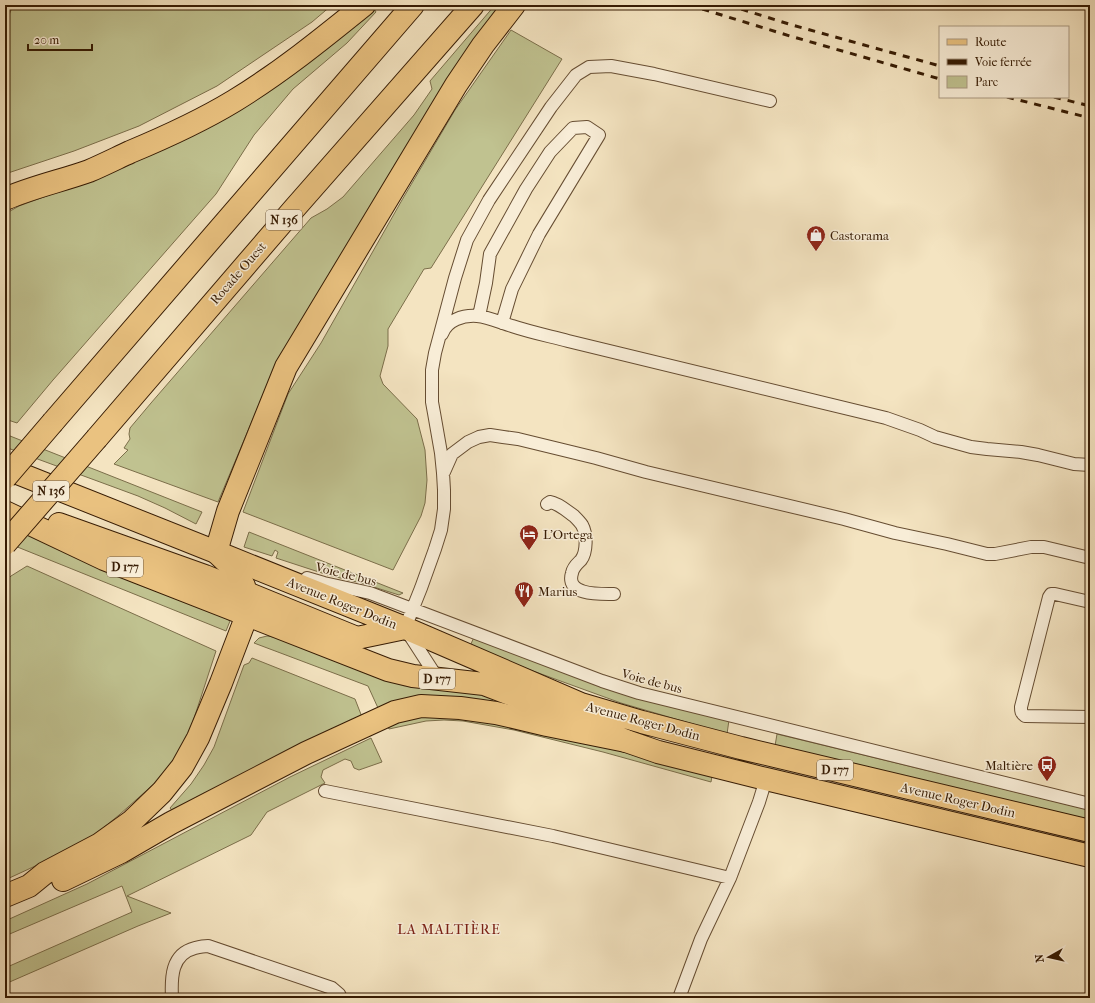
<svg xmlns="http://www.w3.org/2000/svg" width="1095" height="1003" viewBox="0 0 1095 1003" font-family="'IM FELL French Canon',serif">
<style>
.green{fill:#c0c290;stroke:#7b6e4a}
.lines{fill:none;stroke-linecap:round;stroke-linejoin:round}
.lane-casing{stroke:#664d32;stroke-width:14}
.primary-casing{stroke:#361b03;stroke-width:24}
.highway-casing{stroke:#361b03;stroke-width:24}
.lane{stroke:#f8edd7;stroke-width:12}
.primary{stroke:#eac280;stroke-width:22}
.highway{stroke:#eac280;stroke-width:22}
.rail{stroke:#361b03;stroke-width:3;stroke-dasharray:7 7;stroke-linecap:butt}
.highway-bridge-casing{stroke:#361b03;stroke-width:24;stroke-linecap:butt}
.highway-bridge{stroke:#eac280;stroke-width:22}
.labels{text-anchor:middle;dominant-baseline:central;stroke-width:3;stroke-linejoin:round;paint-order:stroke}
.shield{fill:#f8edd7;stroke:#705a43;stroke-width:1}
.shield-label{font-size:12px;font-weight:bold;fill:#361b03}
.poi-label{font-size:13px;fill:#361b03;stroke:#f8edd7;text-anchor:start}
.street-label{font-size:13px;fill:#361b03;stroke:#f8edd7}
.neighbourhood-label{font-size:14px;letter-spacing:1px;fill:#7a1f14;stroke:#f8edd7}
</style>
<rect width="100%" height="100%" fill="#f4e4c1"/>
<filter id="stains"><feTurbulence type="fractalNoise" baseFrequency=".005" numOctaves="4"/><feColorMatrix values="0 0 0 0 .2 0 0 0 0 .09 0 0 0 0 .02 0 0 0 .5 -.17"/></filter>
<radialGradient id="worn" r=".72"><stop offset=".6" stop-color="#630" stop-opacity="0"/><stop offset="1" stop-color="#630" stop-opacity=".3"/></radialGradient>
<path class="green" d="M13,5H332L312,22L217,86L139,126L74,151L5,174V20H7Z
M495,5H504L266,388L218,502L114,464L128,450L124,448L130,439L129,434L130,428L151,403L311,218L327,209L343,197L414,115L432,89L430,81Z
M373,7L376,12L347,43L293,89L254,135L216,194L53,380L17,423L5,419V214L19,206L96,178Z
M511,30L562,59L431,268L424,269L388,329V346L380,376L383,384L417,419L425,450L427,480L425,503L421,516L393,570L243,512L288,394L321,343L402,200L455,110Z
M5,434L202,512L196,524L165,508L138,496L5,447Z
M5,525L223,612V617L230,621L226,631L5,542Z
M249,532L403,593L399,595L361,583L328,575L276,558L278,552L275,550L272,556L244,547Z
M27,566L216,651L184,749L155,783L119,815L85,843L5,880V582L11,576Z
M475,635L729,720L727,734L621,703L533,671L470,646Z
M267,636L280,638L494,695L491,704L393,702L378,708L368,686L254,643L259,638Z
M252,658L355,699L362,717L174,813L170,808L191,784L204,765L214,747L244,665L249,663Z
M459,715L607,746L712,776L711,782L603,752L514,730L463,721L444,720L426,721L389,729L388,727L415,716Z
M777,734L1090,810V823L775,746Z
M371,738L382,762L359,770L354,768L351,761L345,759L323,770L321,777L325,783L267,812L251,835L127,896L171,913L138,926L5,984V968L132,912L122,886L5,936V921L87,884L290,777Z"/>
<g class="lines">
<g class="lane-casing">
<path id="lane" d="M479,316L486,283L490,254L526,189L550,152L573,128L587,127L599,135L539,234L512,289L502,323
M442,334C447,320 463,315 477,316C489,317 501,323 512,326C530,332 549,336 568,341C674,366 780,392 886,418L920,430L935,437L971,447L987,449L1021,452L1038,455L1074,464L1090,465
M444,472L452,454L468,442L479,437L490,435L503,437L518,439L596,458L646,472L844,519L895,533L947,544L987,554H995L1031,547H1044L1090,558
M547,504L550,502C558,503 567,511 574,516C576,518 580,522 582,525C587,534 587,552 581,560C577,564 573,567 572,573C565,596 601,594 614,594
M307,578L324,583L370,593L602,681L639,693L1090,804
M1090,602L1055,594H1051L1049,597L1021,707C1021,711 1021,713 1025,716L1090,717
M438,679L405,628L421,588L435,549L441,530L444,509V490L443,473L441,453L434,413L432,402V370L435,353L455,278L467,240L489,200L551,107L576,75L589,67L611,66L654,74L770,101
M325,791L553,836L730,878
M172,998C171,978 171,954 195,948C199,947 204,946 208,946L332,988L339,994L341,998
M679,998L701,939L730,878L759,802L766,779"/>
</g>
<g class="primary-casing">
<path id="primary" d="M5,468L216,552L405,628L581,704L642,722L741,748L1090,831
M5,512L104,559L388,670L413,676L484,684L547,708L626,741L658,752L766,779L1090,856
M59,524L205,576L357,638L405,628"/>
</g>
<g class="highway-casing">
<path id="highway" d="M5,199C32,187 61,181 89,171C103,165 117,158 130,152C166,137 201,121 234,101C280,73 322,39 364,5
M53,422L413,5
M97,438L293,210L473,5
M63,880L121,852L171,823L306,753L395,712L421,706L460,708L496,713L547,725L626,741
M5,896L29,886L45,873L100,844L132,821L162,792L182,767L198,738L221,683L247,615L248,600L244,586L236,571L216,552L228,511L286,367L456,85L483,45L514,5"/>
</g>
<use href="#lane" class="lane"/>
<use href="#primary" class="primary"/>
<use href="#highway" class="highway"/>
<path class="rail" d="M689,5L790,36L940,79
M728,5L792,25L940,66
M1007,97L1090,118
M1054,97L1090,106"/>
<g class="highway-bridge-casing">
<path id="highway-bridge" d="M5,478L53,422
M5,544L97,438"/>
</g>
<use href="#highway-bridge" class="highway-bridge"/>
</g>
<defs>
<g id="shop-pin" transform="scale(1)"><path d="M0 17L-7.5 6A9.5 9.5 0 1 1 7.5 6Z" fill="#8f2418" stroke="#f8edd7"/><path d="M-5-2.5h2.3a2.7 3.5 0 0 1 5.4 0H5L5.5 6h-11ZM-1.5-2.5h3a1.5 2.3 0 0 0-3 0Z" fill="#fff"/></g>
<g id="hotel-pin" transform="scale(1)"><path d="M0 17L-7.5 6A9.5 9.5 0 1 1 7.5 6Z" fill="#8f2418" stroke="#f8edd7"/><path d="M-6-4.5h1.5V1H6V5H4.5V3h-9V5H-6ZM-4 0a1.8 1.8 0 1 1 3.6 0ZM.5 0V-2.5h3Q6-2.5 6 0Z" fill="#fff"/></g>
<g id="restaurant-pin" transform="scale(1)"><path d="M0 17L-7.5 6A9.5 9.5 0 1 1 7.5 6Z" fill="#8f2418" stroke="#f8edd7"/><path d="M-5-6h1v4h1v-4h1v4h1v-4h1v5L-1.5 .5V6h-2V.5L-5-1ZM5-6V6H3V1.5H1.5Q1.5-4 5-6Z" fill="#fff"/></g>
<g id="bus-pin" transform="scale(1)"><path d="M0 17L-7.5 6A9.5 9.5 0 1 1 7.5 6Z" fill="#8f2418" stroke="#f8edd7"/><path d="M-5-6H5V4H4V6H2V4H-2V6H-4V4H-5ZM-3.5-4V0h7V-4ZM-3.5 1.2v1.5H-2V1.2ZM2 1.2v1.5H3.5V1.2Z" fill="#fff"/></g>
</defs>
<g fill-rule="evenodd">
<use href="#shop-pin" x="816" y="235"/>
<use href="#hotel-pin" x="529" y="534"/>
<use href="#restaurant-pin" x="524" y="591"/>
<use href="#bus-pin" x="1047" y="765"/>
</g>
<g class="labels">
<g class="shield">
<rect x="266" y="210" width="36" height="20" rx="3"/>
<rect x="33" y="481" width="36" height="20" rx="3"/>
<rect x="107" y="557" width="36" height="20" rx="3"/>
<rect x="419" y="669" width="36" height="20" rx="3"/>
<rect x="817" y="760" width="36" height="20" rx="3"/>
</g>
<g class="shield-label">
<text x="284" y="220">N 136</text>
<text x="51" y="491">N 136</text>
<text x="125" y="567">D 177</text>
<text x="437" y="679">D 177</text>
<text x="835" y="770">D 177</text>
</g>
<g class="poi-label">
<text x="830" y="235">Castorama</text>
<text x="543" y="534">L'Ortega</text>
<text x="538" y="591">Marius</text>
<text x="1033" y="765" text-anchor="end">Maltière</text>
</g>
<g class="street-label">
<text transform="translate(238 273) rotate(-49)">Rocade Ouest</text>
<text transform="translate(346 574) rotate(14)">Voie de bus</text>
<text transform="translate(342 603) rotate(22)">Avenue Roger Dodin</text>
<text transform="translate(652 681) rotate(15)">Voie de bus</text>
<text transform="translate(643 721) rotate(15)">Avenue Roger Dodin</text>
<text transform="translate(958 800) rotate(13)">Avenue Roger Dodin</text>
</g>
<g class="neighbourhood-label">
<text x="449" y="929">LA MALTIÈRE</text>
</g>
</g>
<rect width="1095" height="1003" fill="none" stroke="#f4e4c1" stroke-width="20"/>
<rect x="6" y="6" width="1083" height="991" fill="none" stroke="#361b03" stroke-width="2"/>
<rect x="10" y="10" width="1075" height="983" fill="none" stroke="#361b03"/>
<rect x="939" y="26" width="130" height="72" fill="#f8edd7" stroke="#aa9982"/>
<rect x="947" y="39" width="20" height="6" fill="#eac280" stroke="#aa9982"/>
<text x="975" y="46" font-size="12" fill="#361b03">Route</text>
<rect x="947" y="59" width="20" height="6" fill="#361b03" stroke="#aa9982"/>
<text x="975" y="66" font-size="12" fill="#361b03">Voie ferrée</text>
<rect x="947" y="76" width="20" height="12" fill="#c0c290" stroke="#aa9982"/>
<text x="975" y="86" font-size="12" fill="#361b03">Parc</text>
<g transform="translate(1049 957) rotate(262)" stroke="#f8edd7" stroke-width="3" paint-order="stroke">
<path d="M0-3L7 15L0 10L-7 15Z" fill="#361b03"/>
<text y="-6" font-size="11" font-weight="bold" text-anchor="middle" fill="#361b03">N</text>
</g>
<path d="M28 44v6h64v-6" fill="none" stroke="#361b03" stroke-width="2"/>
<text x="34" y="44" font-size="12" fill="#361b03" stroke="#f8edd7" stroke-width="3" paint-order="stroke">20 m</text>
<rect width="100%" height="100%" filter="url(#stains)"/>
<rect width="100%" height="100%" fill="url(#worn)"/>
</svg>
